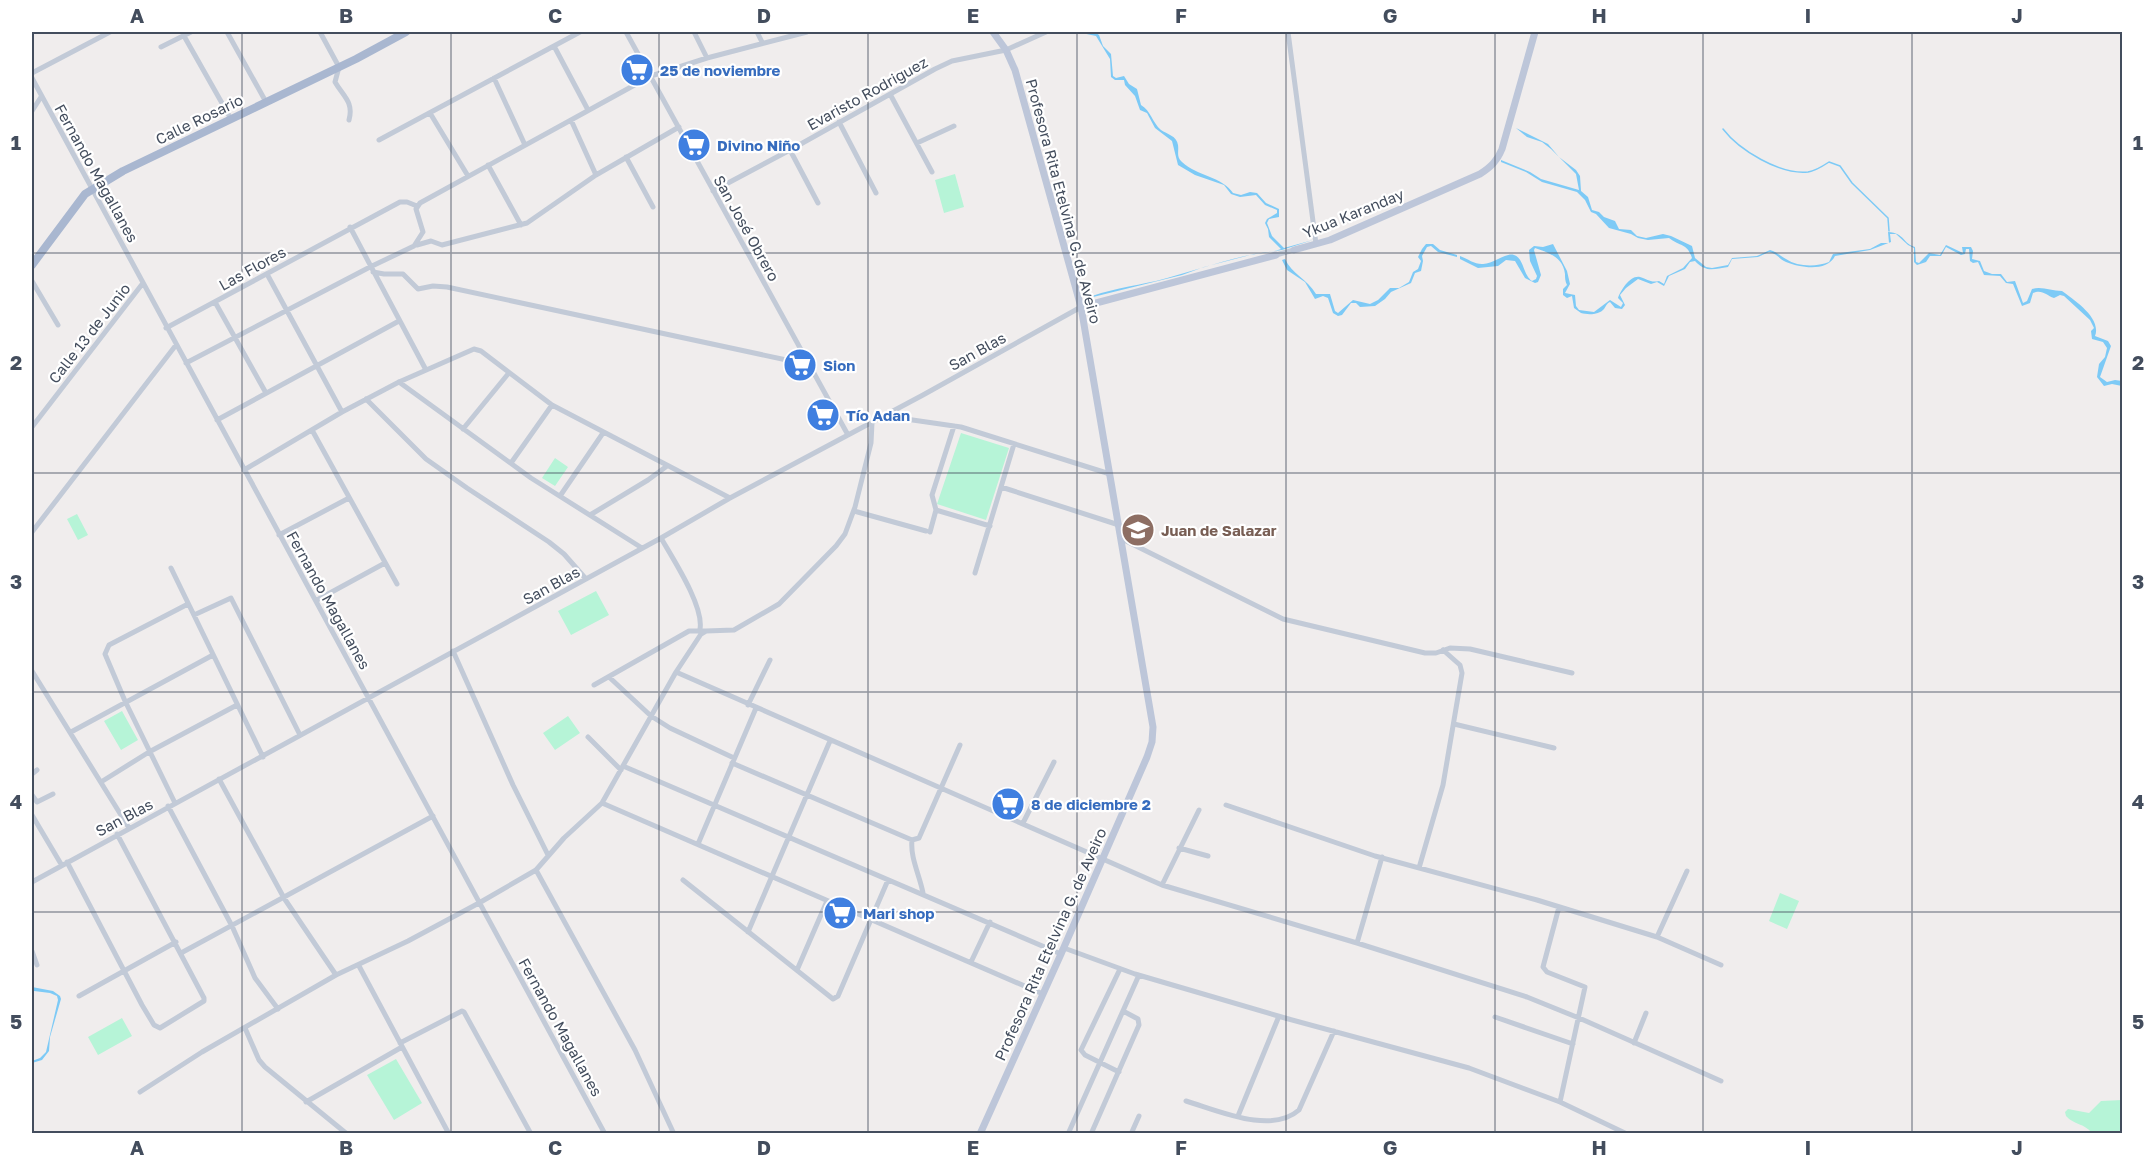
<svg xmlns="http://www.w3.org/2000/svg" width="2154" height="1165" viewBox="0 0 2154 1165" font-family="'Golos Text',sans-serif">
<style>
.green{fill:#b6f4d7}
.water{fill:#7dcaf6}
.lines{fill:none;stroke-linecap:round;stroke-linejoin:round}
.stream{stroke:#7dcaf6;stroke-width:1.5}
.street{stroke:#c2cad7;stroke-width:5}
.secondary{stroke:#bdc6d9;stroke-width:7}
.primary{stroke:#a9b7d0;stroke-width:8}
.grid{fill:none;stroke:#434d5d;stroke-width:1.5;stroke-opacity:0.55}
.labels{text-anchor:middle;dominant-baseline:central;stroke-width:4.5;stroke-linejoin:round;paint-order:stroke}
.shop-label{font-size:15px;font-weight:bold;fill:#366cbe;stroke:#fff;text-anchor:start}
.street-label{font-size:15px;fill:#434d5d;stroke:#fff}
.education-label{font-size:15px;font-weight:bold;fill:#785e54;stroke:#fff;text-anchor:start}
.neatline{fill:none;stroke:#434d5d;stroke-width:2}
.grid-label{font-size:20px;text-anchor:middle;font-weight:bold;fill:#434d5d}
</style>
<rect width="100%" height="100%" fill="#f0eded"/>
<path class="green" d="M955,174L964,207L944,213L935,180Z
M961,433L1009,448L986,520L937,504Z
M555,458L568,467L555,486L542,478Z
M77,514L88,535L78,540L67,519Z
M596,591L609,615L571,635L558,611Z
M122,711L138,740L121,750L104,721Z
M568,716L580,733L555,750L543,733Z
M1780,893L1799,901L1787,929L1769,921Z
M122,1018L132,1036L98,1055L88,1037Z
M396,1059L422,1103L394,1120L367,1075Z
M2122,1100V1133H2092C2084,1123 2074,1125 2066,1116L2065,1112L2068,1109L2089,1113L2101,1101Z"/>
<path class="water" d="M1077,32H1095L1099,35L1103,46L1111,54L1113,76L1116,78L1124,76L1129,84L1137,89L1141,105C1151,111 1152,122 1161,130C1167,134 1177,136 1178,145C1179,152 1176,156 1182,162C1197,176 1223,177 1233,193L1241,195L1250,192L1257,193L1266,203L1279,209V217L1269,219L1267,223L1272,236L1284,248L1313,240L1282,250L1254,254L1204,267L1182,275L1085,299C1105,290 1133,286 1156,281C1186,273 1215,263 1245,256C1257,253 1270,253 1281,249L1269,237L1268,229L1265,223L1267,219L1277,213V210L1265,205L1256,195L1240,197L1231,194L1224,185L1195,175L1178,165L1172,141L1155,128L1147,113L1140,110L1135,96L1125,85L1124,80H1115L1111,77L1110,59L1096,36Z
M1516,128L1548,144L1559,157L1576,170L1580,176L1581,191L1588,197L1592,210L1599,212L1604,217L1615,221L1619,229L1631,230L1637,236L1646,238L1663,234L1671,236L1692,246L1695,258L1706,267L1712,268L1728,265L1732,258L1757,256L1770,250C1777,252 1780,256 1786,259C1798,267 1816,267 1829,262L1833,254L1870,249L1881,243H1889L1888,232C1905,233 1903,244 1915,247L1916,262L1919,263L1929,253L1940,255L1946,245L1963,253L1962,247H1971L1973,251L1972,259L1980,261L1984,271L1992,274H2001L2007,282L2015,281L2023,303L2027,301L2032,289C2042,286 2051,291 2062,291C2074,300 2102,318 2095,336L2108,341L2111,346L2100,377L2107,382L2115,380L2122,381V386L2112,384L2104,386L2097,377L2099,364L2105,357L2107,348L2103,342L2092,339L2091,331L2094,328L2090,320L2064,296L2060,295L2054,298C2046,295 2042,289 2033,293L2030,303L2022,306L2013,284L2006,283L2000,276L1984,275L1978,262L1973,263L1970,261L1969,249H1966L1965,254L1961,255L1946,247L1941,256H1930L1926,262L1917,265L1914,262V248L1908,245L1896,234H1890L1891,242L1870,250L1835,256C1827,272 1801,268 1786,262C1779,259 1778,254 1769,252L1758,257L1732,259L1728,267C1714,269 1706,273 1695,261L1690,262L1685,269L1669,276L1664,286L1657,282L1651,284L1638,279L1626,288L1620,295L1625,305L1622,309L1615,308L1610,302C1607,303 1606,306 1604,309C1599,315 1588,315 1581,313L1574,308L1572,296L1567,298L1563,295V289L1567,285C1565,281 1565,278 1565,274C1563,257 1549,253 1535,248L1534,250L1541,275L1538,282L1535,283L1525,278L1515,261L1506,260L1498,266L1478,268L1460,259V256C1468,259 1474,264 1482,264C1492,265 1506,252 1514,255C1524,258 1523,275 1532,281L1536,279L1537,276L1530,261L1529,250L1534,246L1543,247L1553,244L1567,271L1570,284L1565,293L1575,295L1576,306L1579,310L1594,312L1610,300L1621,307L1623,303L1618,298C1621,290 1630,275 1640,277C1648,279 1650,283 1659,281L1664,284L1667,276L1683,268L1692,258C1687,243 1681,247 1669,238L1648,240L1638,238L1631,234L1609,228L1596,214L1591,212L1585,200L1577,192L1542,182L1526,172L1501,162V160L1530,172L1541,179L1579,190L1576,174L1551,149L1542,142L1527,137Z
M1426,244H1433L1440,250L1457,255V257L1438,252L1431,246L1427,247L1422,256L1423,261L1421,271L1415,273L1411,283L1391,292L1385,299L1375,306L1360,307L1356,303H1351L1342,315L1338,316L1333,313L1328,298L1323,296L1315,299L1305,282L1287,270L1282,260L1285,259C1292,274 1307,279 1316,294H1330L1335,311L1338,313L1353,300L1370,304L1378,300L1390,288H1399L1409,282L1413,272L1418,269L1421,261L1418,257L1422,249Z
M32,987L53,991L60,996L61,999L50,1037L49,1051L42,1060L32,1063V1061L40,1058L46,1052L58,1000L57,996L50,993L34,991Z"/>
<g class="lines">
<path class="stream" d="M1723,129C1739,150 1780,175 1808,172C1815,171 1823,166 1829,162L1840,166L1852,183L1888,218L1889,231"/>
<path class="street" d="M227,32L266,102
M320,32L339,67L335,82C343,96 354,102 349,120
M626,32L848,435
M694,32L707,58
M757,32L762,42
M1288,32L1316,244
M184,36L231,119
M554,46L588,110
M161,47L191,32
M32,73L110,32
M32,78L605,1134
M494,78L525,145
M890,94L932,172
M32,111L41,97
M430,113L468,176
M571,120L596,175
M839,122L876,193
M379,140L580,32
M917,143L954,126
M790,150L818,203
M626,157L653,207
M488,165L521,225
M713,191L790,150L935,69L952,61L1006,50L1046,32
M350,227L426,370
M417,245L431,241L442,245L527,223L596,175L679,127
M1276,255L1294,250
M373,272L384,274H403L418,289L433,286L447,287L810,365
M267,274L342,412
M32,281L58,325
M215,302L266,393
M166,328L400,202H407L417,206
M186,363L370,267L414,246L423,232L416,209L420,203L651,76L707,58L807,32
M399,382L531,478L642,548
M366,399L426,459L467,488L549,542L564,554L586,579
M885,416L961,427L1110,474
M217,420L399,321
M32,427L143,283
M463,429L508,374
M312,430L397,584
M511,463L552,405
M244,470L342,412L399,382L474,349L481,351L552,405L730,498
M1001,487L1119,525
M560,496L603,433
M936,510L990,526
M854,511L926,531
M590,515L648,480L667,466
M32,532L176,345
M930,532L936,510L932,495L954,426
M279,535L349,498
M661,538C673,559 704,606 700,629
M1122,539L1283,619L1425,653H1436L1450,648L1470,649L1572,673
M171,568L263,757
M975,573L1014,444
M317,600L385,563
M194,615L231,598L300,735
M453,651L513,785L548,855
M32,671L129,828
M676,672L1162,885L1357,943L1527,997L1579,1018L1721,1081
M609,677L651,716L670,728L734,758
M594,685L689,631H706
M748,705L770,660
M1454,724L1554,748
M71,732L213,655
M588,737L621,770
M732,763L912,840
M623,766L1061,954
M32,774L37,770
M219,779L284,898L336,975
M101,782L149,752L237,705
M32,795L37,802L53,794
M175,803L125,701L105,654L109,645L188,604
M602,803L1043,994
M1226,805L1375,856L1537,900L1657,937L1721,965
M168,806L232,926L255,978L278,1009
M32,815L61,864
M1023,823L1054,762
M698,844L756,708
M1179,848L1208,856
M67,862L142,1005L154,1025L160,1028L204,1001V998L117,834
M1419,868L1443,785L1462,673L1460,665L1443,650
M536,870L635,1050L674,1134
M683,880L833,999L838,996L888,880
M32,882L661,538L730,498L923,395L1081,307
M1162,885L1199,810
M923,893C920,876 910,858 912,840L919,838L960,745
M1559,907L1543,967L1547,972L1585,987L1560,1102
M748,932L830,741
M1657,937L1687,871
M1357,943L1382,857
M1064,948L1135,974L1285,1018L1469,1068L1560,1102L1627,1134
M32,951L37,965
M181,953L433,816
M971,962L990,922
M359,966L449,1134
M797,970L827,901
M79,996L176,942
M1495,1017L1573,1044
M245,1028L259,1060L265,1067L347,1134
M400,1043L462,1011L464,1012L531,1134
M1634,1043L1646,1013
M1119,1072L1085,1055L1081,1050L1120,969
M140,1092L202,1052L336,975L408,941L479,903L536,870L564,838L602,803L676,672L701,634L706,631L734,630L779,604L836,546L845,534L855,507L871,443L872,423
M1186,1101C1217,1110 1271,1135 1299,1110L1334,1031
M306,1102L402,1047
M1238,1116L1279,1016
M1068,1134L1139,975
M1091,1134L1139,1025L1138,1019L1123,1011
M1131,1134L1139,1116"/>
<path class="secondary" d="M1294,250L1330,240L1480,174C1491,167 1497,161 1502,149L1535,32
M1081,307L1276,255
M980,1134L1061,954L1147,757L1152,742L1153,727L1081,307L1015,70L1006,50L993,32"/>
<path class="primary" d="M32,265L85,194L123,171L356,59L406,32"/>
</g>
<path class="grid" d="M242,32V1134M451,32V1134M659,32V1134M868,32V1134M1077,32V1134M1286,32V1134M1495,32V1134M1703,32V1134M1912,32V1134M32,253H2122M32,473H2122M32,692H2122M32,912H2122"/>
<defs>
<g id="supermarket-disc" transform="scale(1.725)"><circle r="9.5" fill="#3f7fe0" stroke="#fff"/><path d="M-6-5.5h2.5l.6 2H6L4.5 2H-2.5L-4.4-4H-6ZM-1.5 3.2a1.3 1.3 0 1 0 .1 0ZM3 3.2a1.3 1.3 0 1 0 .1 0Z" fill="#fff"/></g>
<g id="school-disc" transform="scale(1.725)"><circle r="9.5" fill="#8d6e63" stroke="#fff"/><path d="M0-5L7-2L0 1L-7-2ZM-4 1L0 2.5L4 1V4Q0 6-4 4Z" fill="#fff"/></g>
</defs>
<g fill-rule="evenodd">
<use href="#supermarket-disc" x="637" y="70"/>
<use href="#supermarket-disc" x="694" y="145"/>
<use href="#supermarket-disc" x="800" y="365"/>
<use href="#supermarket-disc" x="823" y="415"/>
<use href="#school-disc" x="1138" y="530"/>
<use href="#supermarket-disc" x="1008" y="804"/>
<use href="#supermarket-disc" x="840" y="913"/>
</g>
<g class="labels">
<g class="shop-label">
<text x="660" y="70">25 de noviembre</text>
<text x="717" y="145">Divino Niño</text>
<text x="823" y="365">Sion</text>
<text x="846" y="415">Tío Adan</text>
<text x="1031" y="804">8 de diciembre 2</text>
<text x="863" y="913">Mari shop</text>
</g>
<g class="street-label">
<text transform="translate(867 93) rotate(-29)">Evaristo Rodriguez</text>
<text transform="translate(199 119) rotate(-26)">Calle Rosario</text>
<text transform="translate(97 173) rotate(61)">Fernando Magallanes</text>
<text transform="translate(1064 201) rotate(75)">Profesora Rita Etelvina G. de Aveiro</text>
<text transform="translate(1353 213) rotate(-22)">Ykua Karanday</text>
<text transform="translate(747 228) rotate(61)">San José Obrero</text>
<text transform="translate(252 268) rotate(-29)">Las Flores</text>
<text transform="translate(89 333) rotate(-52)">Calle 13 de Junio</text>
<text transform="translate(977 351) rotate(-29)">San Blas</text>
<text transform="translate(551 585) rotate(-29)">San Blas</text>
<text transform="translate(329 600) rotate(61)">Fernando Magallanes</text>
<text transform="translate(124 817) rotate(-28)">San Blas</text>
<text transform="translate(1050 944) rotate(-66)">Profesora Rita Etelvina G. de Aveiro</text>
<text transform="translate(561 1027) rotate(61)">Fernando Magallanes</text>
</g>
<g class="education-label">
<text x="1161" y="530">Juan de Salazar</text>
</g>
</g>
<rect width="2154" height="1165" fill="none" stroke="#ffffff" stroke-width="66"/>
<rect x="33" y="33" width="2088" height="1099" class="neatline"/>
<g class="grid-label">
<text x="137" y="23">A</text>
<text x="346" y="23">B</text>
<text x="555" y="23">C</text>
<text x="764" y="23">D</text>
<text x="973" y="23">E</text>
<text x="1181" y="23">F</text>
<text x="1390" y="23">G</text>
<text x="1599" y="23">H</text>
<text x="1808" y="23">I</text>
<text x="2017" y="23">J</text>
<text x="16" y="150">1</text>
<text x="2138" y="150">1</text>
<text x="16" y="370">2</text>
<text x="2138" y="370">2</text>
<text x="16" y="589">3</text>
<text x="2138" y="589">3</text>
<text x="16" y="809">4</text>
<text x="2138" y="809">4</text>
<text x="16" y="1029">5</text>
<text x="2138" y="1029">5</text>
<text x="137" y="1155">A</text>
<text x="346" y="1155">B</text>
<text x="555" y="1155">C</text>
<text x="764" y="1155">D</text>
<text x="973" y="1155">E</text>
<text x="1181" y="1155">F</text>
<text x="1390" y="1155">G</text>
<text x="1599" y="1155">H</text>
<text x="1808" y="1155">I</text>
<text x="2017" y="1155">J</text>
</g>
</svg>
